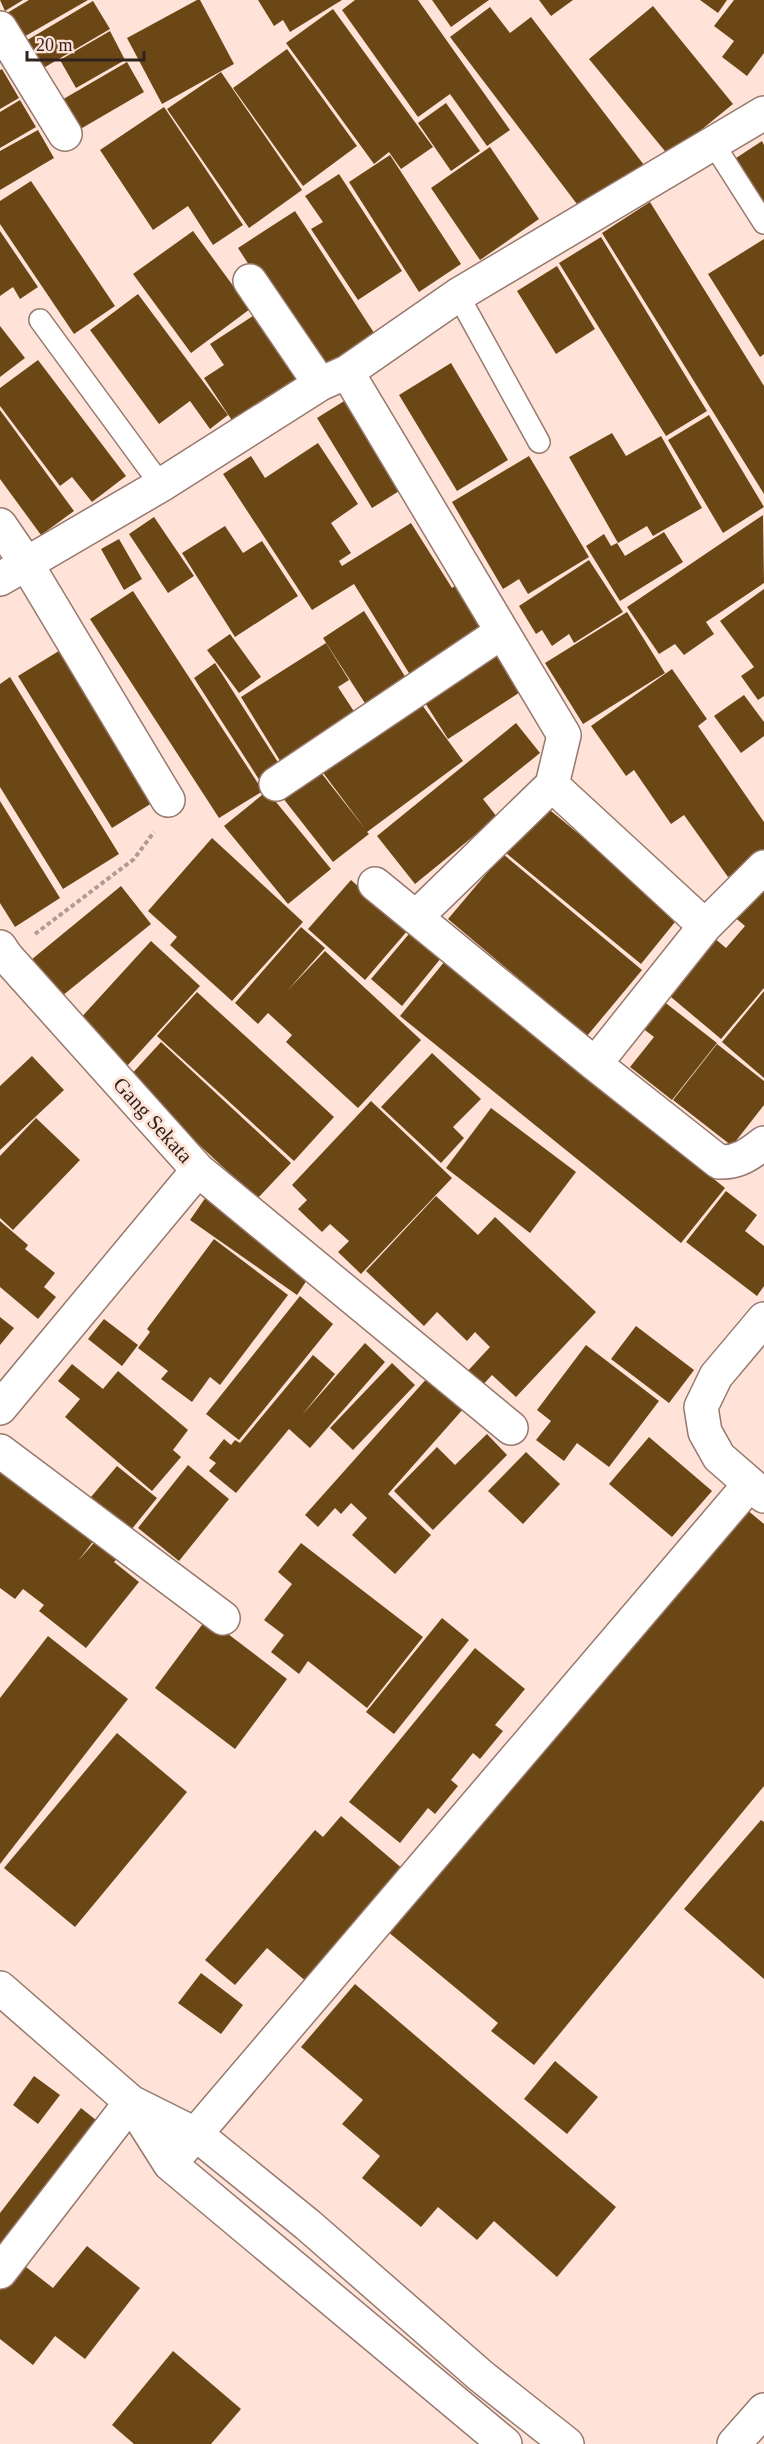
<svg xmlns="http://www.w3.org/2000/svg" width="764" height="2444" viewBox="0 0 764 2444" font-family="'Times New Roman',serif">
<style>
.building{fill:#6b4716}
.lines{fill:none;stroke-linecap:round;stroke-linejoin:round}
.service-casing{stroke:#97786c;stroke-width:24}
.minor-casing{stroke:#97786c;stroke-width:36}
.path{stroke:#b29b93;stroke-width:4;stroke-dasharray:4.5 3;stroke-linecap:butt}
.service{stroke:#fff;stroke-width:21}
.minor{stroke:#fff;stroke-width:33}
.labels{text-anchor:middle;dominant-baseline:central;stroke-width:6;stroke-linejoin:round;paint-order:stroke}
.street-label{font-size:21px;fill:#30231e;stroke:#ffe3d8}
</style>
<rect width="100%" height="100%" fill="#ffe3d8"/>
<path class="building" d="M0,0H23L5,11Z
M29,0H88L22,38L7,13Z
M197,0H200L234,64L162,104L127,38Z
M258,0H342L290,32L283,20L274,26Z
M355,0H418L510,130L487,146L450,94L418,117L342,10Z
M432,0H489L451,27Z
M539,0H573L551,16Z
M700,0H727L718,13Z
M734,0H764V53L747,76L722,57L734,41L714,26Z
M93,1L110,29L40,70L24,42Z
M653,6L733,104L669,156L589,59Z
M490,7L510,33L531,17L644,165L583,212L450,37Z
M333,9L433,147L401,169L389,152L374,164L286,43Z
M110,31L125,60L76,88L60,60Z
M287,49L357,146L303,186L233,88Z
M127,62L144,92L77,131L60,101Z
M2,69L19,98L0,109V70Z
M221,72L302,190L249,228L167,109Z
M20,100L36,127L0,148V112Z
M446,103L480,151L451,171L418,123Z
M164,107L243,225L213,245L188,206L153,230L100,150Z
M38,130L54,158L0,190V151Z
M762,141L764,145V209L733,160Z
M490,147L539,219L480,260L431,188Z
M390,155L461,264L419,292L349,182Z
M339,174L402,271L358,300L311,229L323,222L305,196Z
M31,181L115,306L74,334L0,224V201Z
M650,202L764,386V494L602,233Z
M295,211L378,339L321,376L238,248Z
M0,231L38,287L20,299L13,287L0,296Z
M193,231L250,309L191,353L133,274Z
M601,237L707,411L666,436L559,263Z
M764,239V354L760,357L708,274Z
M557,266L595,329L556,354L517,291Z
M138,294L228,415L210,429L190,401L159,424L90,330Z
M265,308L311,378L237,428L204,378L224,365L210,344Z
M0,326L25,358L0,377Z
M38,360L126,476L92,502L72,477L60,486L0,406V388Z
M451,363L508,460L457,491L399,395Z
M357,393L412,483L372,508L317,418Z
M0,410L74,511L41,535L0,479Z
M709,415L764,507L723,533L668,440Z
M612,433L626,456L661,436L702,508L653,536L647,526L618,543L569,457Z
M318,443L358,504L331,523L351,553L339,561L342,566L411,523L452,588L459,583L489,630L412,678L354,584L312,610L223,474L251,456L265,478Z
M529,456L589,557L528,594L519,579L503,589L452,502Z
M763,515L764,583L706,622L714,634L684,655L675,644L659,654L627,607Z
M154,517L194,576L168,593L129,534Z
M225,526L243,553L262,541L298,596L235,637L182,553Z
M664,532L683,562L620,601L586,546L604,534L611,546L617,543L625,556Z
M119,539L142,579L124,590L101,549Z
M589,560L623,612L574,643L569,634L552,646L542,630L536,634L519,606Z
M764,589V696L758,700L741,676L754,667L720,621Z
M133,591L263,791L219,818L90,619Z
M364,611L411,686L370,711L323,638Z
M627,612L665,673L583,724L545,663Z
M230,634L261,677L239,693L207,650Z
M326,643L349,680L338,687L357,716L282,764L241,697Z
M67,646L160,798L112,828L18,676Z
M501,646L528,687L448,739L422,698Z
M215,663L281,767L260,781L194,678Z
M672,669L707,719L698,726L764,822V852L728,877L684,815L671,824L634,770L626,776L591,726Z
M10,677L119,854L63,889L0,787V684Z
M414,694L463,761L367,832L369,834L333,862L279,793L315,765L366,830L318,766Z
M744,695L764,722V736L741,753L714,716Z
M516,723L540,753L483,799L497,817L415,884L377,836Z
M267,791L331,869L288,904L224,826Z
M0,801L60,898L15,927L0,903Z
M545,806L679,917L641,964L506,853Z
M212,838L303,922L232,1001L170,945L177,937L148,911Z
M503,854L642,970L587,1036L448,919Z
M351,880L408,930L365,980L308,929Z
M121,886L151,924L62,996L31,960Z
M757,886L764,892V988L721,1039L665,992L713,937L726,948L745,926L732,915Z
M419,922L450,947L402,1006L371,979Z
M301,927L325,948L287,991L325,951L421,1040L358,1108L286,1042L292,1035L268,1013L258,1024L235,1003Z
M151,941L200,986L127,1066L78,1021Z
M445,961L725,1188L681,1243L400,1016Z
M764,991V1078L722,1042Z
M197,992L334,1117L294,1161L157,1036Z
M658,997L717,1043L672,1100L630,1067L654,1037L637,1024Z
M161,1042L291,1163L257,1199L128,1078Z
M717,1044L764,1081V1105L732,1146L673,1100Z
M432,1053L481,1099L453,1127L464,1138L441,1163L381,1107Z
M32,1056L64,1090L0,1150V1086Z
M371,1101L452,1178L361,1274L338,1252L349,1241L330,1224L322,1232L298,1209L307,1200L292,1185Z
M491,1108L576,1172L530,1233L446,1168Z
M36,1118L80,1160L13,1230L0,1218V1156Z
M726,1191L757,1215L745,1231L764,1246V1286L757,1296L686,1242Z
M436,1196L478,1235L495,1217L596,1312L516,1397L492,1375L480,1388L465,1374L490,1347L475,1332L467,1341L437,1312L424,1326L366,1271Z
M206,1197L313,1271L297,1295L190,1220Z
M0,1221L28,1245L25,1249L55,1273L44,1287L56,1297L38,1319L0,1287Z
M214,1239L288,1295L220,1385L210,1377L192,1402L161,1379L168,1371L138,1348L150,1332L147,1329Z
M300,1296L333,1324L239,1440L206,1414Z
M0,1317L14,1328L0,1345Z
M104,1319L138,1345L122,1366L88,1339Z
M636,1326L694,1370L669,1403L611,1359Z
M365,1343L385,1362L310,1448L289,1429L236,1493L209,1471L216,1463L209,1458L224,1439L231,1445L235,1440L240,1443L313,1355L335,1374L302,1415Z
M586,1345L659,1401L609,1467L577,1443L564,1461L536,1440L551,1421L537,1410Z
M392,1363L415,1385L353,1450L330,1428Z
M72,1364L103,1389L118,1371L188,1430L173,1450L181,1457L152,1491L65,1417L80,1399L58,1381Z
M429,1376L464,1408L388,1494L431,1535L395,1574L352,1535L367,1518L351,1503L341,1514L335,1508L318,1527L305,1515Z
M487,1434L507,1455L433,1530L394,1491L437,1447L455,1465Z
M649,1437L712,1491L672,1537L609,1484Z
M526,1452L560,1484L523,1524L488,1491Z
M0,1459L98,1535L78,1561L99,1537L121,1554L114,1562L139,1582L86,1648L39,1611L44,1605L23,1589L15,1599L0,1588Z
M188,1465L229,1499L179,1561L138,1528Z
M117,1466L157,1498L127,1535L86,1503Z
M740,1504L764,1524V1786L534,2065L491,2031L498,2023L387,1931Z
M301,1543L423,1637L367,1708L308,1661L299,1674L271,1652L284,1635L264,1620L292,1584L278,1572Z
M207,1618L287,1679L235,1749L155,1688Z
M442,1618L469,1640L394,1734L366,1712Z
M48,1636L128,1699L0,1864V1698Z
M475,1648L525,1689L495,1725L503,1731L480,1759L473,1753L451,1780L458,1786L435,1814L428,1808L400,1843L349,1802Z
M117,1733L187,1792L75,1927L4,1868Z
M341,1816L404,1870L308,1983L267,1948L235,1985L205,1960L315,1830L323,1837Z
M761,1820L764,1822V1979L684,1909Z
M201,1973L243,2005L221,2034L178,2003Z
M355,1984L616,2207L557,2277L494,2221L477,2240L438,2207L421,2227L362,2178L380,2156L342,2124L363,2100L301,2047Z
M555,2061L598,2097L567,2134L524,2099Z
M34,2076L60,2095L38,2124L13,2105Z
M81,2108L106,2128L0,2263V2213Z
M87,2246L140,2288L85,2359L55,2336L33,2365L0,2339V2281L17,2260L53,2288Z
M173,2351L241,2409L211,2444H134L112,2425Z"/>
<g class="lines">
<g class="service-casing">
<path id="service" d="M713,143L764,223
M458,295L539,442
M40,320L161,485"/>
</g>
<g class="minor-casing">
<path id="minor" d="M0,28L65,134
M250,281L320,384
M347,372L564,735L552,785L416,917
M0,525L26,563L168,800
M0,579L161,485L320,384L347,372L458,295L764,113
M276,784L502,632
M552,785L705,926
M375,884L595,1064L719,1162C738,1163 750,1154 764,1143
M0,947L6,956L198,1170L0,1408
M595,1064L705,926L764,867
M198,1170L511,1428
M764,1319L716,1376L701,1407L705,1432L719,1457L764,1496
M0,1451L223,1618
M0,1988L131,2102L197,2135L308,2225L481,2376L567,2444
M132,2104L170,2164L505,2444
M170,2164L749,1485
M0,2272L131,2102
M734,2444L764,2410"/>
</g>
<path class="path" d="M35,934L134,859L154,832"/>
<use href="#service" class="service"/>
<use href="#minor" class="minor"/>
</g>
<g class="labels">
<g class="street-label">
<text transform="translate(153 1120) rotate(48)">Gang Sekata</text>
</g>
</g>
<path d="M27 51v9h117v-9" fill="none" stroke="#30231e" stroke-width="3"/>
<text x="36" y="51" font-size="18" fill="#30231e" stroke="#ffe3d8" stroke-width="4.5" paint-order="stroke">20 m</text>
</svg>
